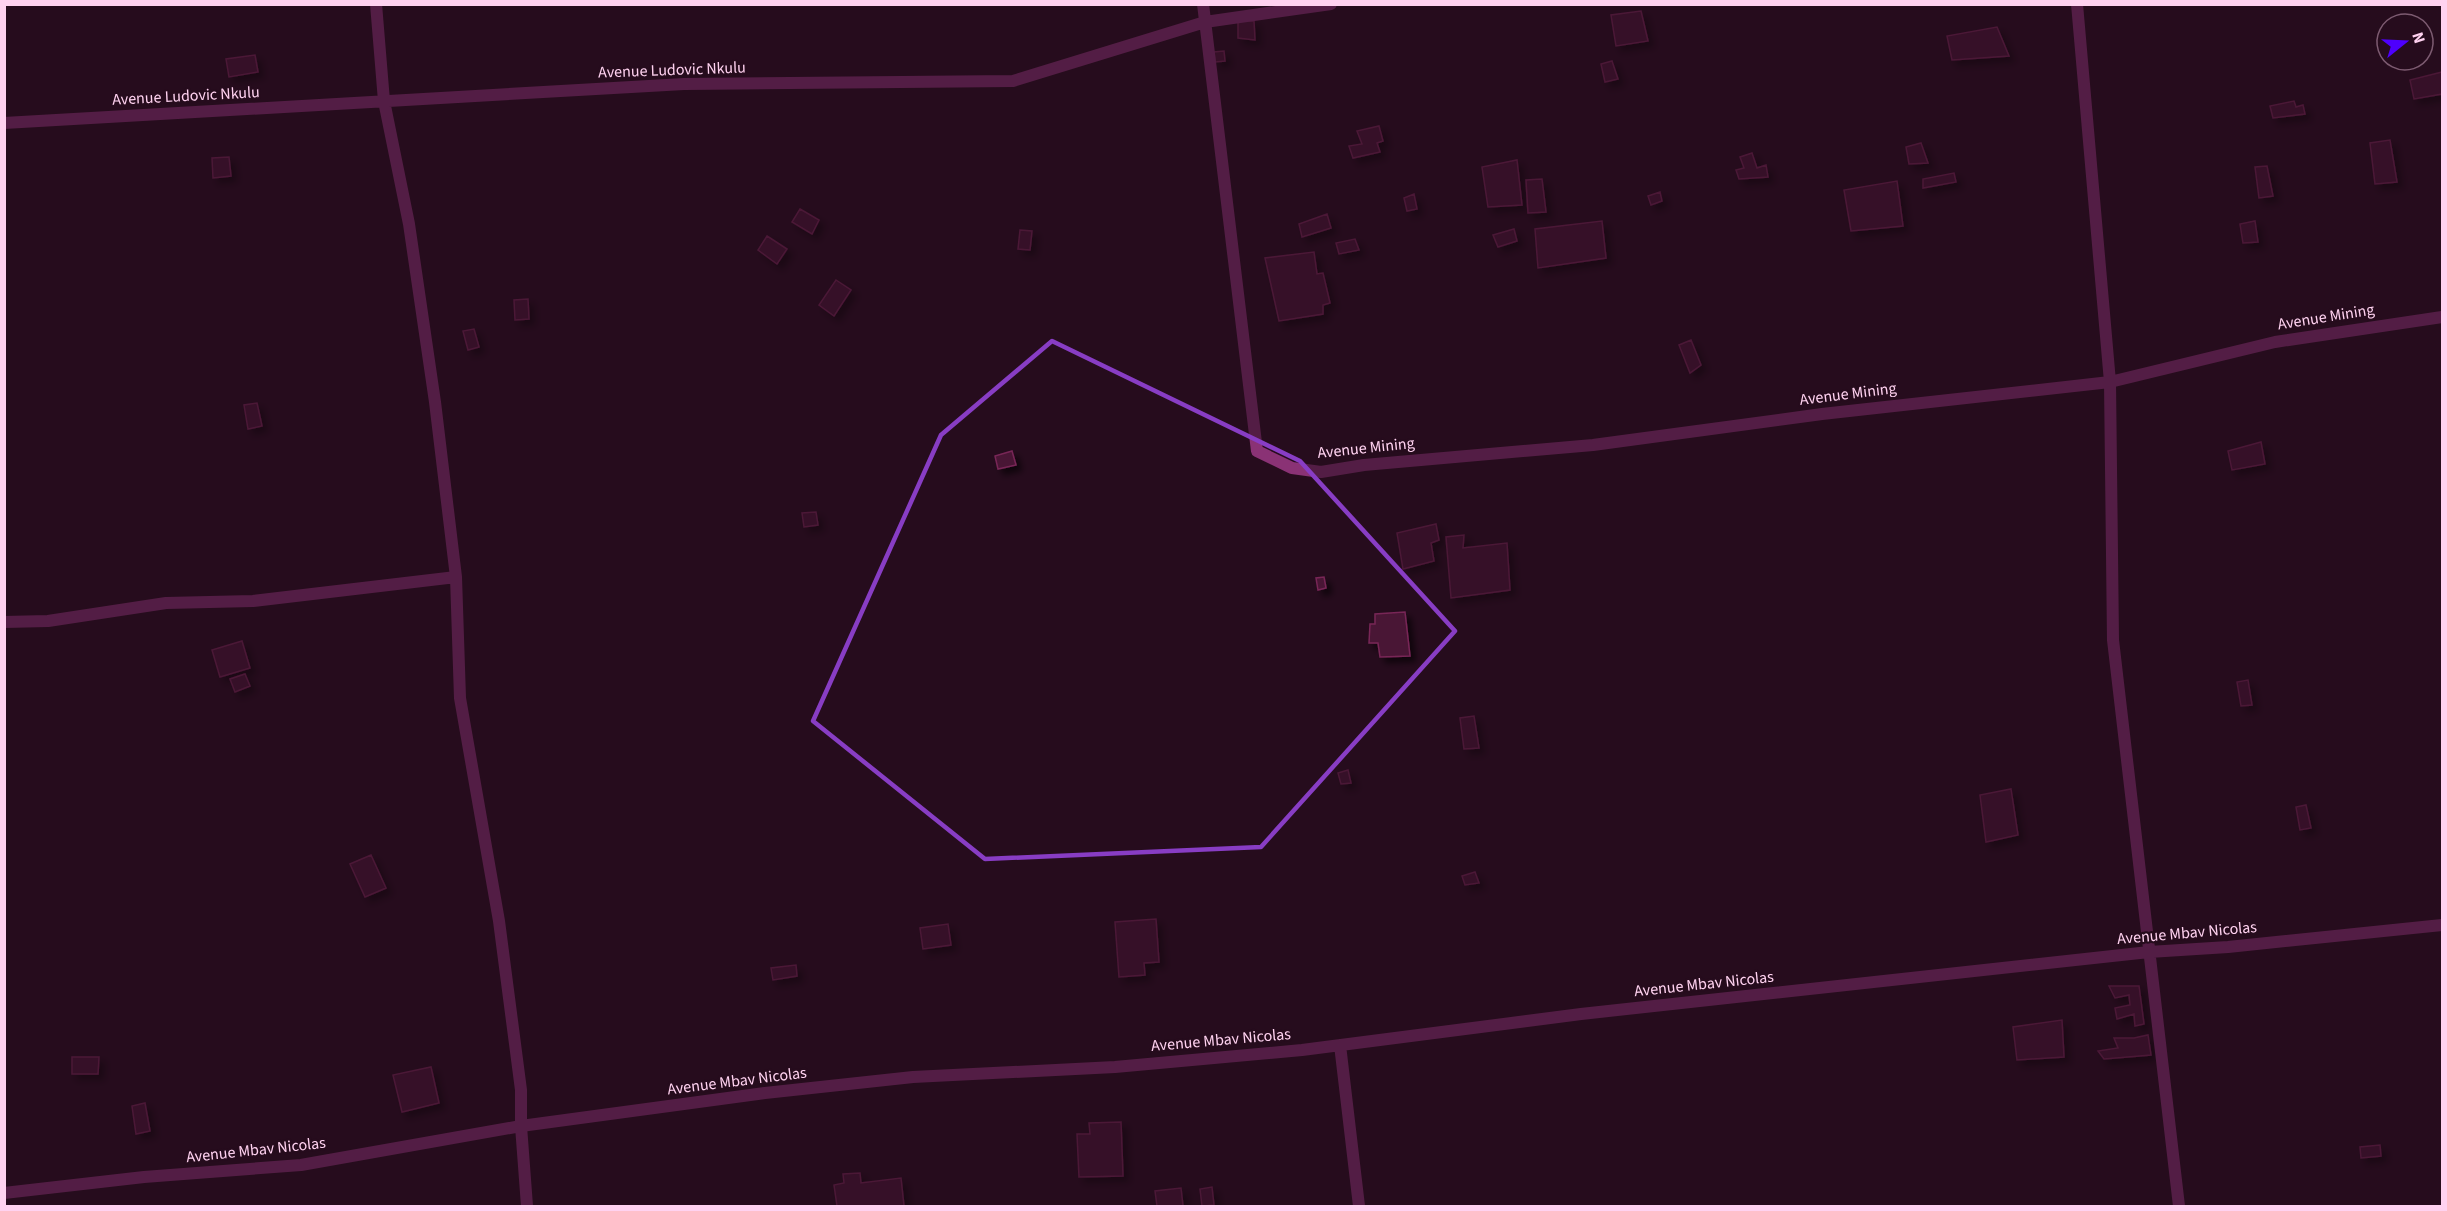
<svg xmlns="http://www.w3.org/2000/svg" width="2447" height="1211" viewBox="0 0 2447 1211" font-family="'Source Sans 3',sans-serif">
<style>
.building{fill:#491634;stroke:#782657;stroke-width:1.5;filter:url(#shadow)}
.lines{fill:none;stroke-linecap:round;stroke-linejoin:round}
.street{stroke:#8a3275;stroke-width:12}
.marked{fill:none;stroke:#883dc4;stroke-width:4.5;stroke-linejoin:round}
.labels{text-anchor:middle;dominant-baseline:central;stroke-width:4.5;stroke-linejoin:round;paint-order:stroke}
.street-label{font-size:16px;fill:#ffd2f0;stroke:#260c1d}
</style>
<defs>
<filter id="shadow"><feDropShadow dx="5.5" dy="5.5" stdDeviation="3" flood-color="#0009"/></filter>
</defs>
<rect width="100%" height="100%" fill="#260c1d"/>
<path class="building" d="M1641,11L1648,41L1616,46L1611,15Z
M1238,20L1254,21L1255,40L1238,38Z
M1997,27L2009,56L1952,60L1947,36Z
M1224,51L1225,61L1215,62L1214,52Z
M255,55L258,72L229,77L226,59Z
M1612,61L1618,79L1605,82L1601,64Z
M2442,72V94L2414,99L2410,80Z
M2294,101L2296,107L2303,105L2305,114L2273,118L2270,106Z
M1379,126L1383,141L1377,143L1380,152L1353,158L1349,146L1362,144L1357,131Z
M2390,140L2397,182L2375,184L2370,143Z
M1921,143L1928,163L1909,164L1906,147Z
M1752,153L1757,168L1766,165L1768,177L1739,179L1736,170L1744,168L1740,157Z
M229,157L231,176L213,178L212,158Z
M1517,160L1522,205L1488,207L1482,167Z
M2267,166L2273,196L2259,198L2255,167Z
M1954,173L1956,182L1923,188V179Z
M1542,179L1546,212L1528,213L1526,180Z
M1897,181L1903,226L1851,231L1844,190Z
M1660,192L1662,201L1651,205L1648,196Z
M1414,194L1417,209L1407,211L1404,198Z
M800,209L819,220L812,234L792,222Z
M1327,214L1331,228L1302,237L1299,224Z
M1602,221L1606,258L1538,268L1535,229Z
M2255,221L2258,242L2243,243L2240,224Z
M1514,229L1517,241L1498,247L1493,235Z
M1020,230L1032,231L1030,250L1018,249Z
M767,236L787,249L777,264L758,250Z
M1355,239L1359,250L1339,254L1336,243Z
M1314,252L1317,274L1323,273L1330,303L1323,305V314L1279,321L1265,258Z
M836,280L851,290L834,316L819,305Z
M528,299L529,319L515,320L514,300Z
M474,329L479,347L468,350L463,331Z
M1691,340L1701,365L1690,373L1679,345Z
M257,403L262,426L248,429L244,405Z
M2261,442L2265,464L2232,470L2228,451Z
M1012,451L1016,465L998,469L995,456Z
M816,512L818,525L804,527L802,513Z
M1436,524L1439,540L1431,543L1434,561L1403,569L1397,533Z
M1464,535L1463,548L1507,543L1510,590L1451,598L1446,537Z
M1324,577L1326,588L1318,590L1316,578Z
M1405,612L1410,656L1380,657L1378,643H1369L1370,624H1375V614Z
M242,641L250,668L220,677L212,650Z
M245,674L250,686L235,692L230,679Z
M2248,680L2252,705L2241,706L2237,682Z
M1474,716L1479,748L1464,749L1460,718Z
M1348,770L1351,783L1341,784L1338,773Z
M2011,789L2018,835L1986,842L1980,795Z
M2306,805L2311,828L2300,830L2296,807Z
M371,855L386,888L365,897L350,864Z
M1475,872L1479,883L1465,885L1462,876Z
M1156,919L1159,962L1144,963L1145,975L1119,977L1115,922Z
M948,924L951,945L923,949L920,928Z
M796,965L797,976L773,980L771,968Z
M2109,986H2139L2144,1024L2135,1026L2134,1014L2117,1019L2115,1008L2130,1005L2129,995L2115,998Z
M2062,1020L2064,1057L2017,1060L2013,1027Z
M2148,1035L2151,1055L2104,1059L2098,1051L2118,1048L2114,1038H2134Z
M72,1057H99L98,1074H72Z
M431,1067L439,1103L402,1112L393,1075Z
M145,1103L150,1131L136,1134L132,1106Z
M1121,1122L1123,1176L1079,1177L1077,1134H1090L1089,1123Z
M2380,1145L2381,1156L2361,1158L2360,1147Z
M860,1173L861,1183L901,1178L904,1206H837L834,1185L844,1183L843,1174Z
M1212,1187L1214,1205L1202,1206L1200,1189Z
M1181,1188L1183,1206H1157L1155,1191Z"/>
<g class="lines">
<path class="street" d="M376,4L384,101L409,224L435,402L456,577L460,698L499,921L521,1090V1126L527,1206
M1203,4L1257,451L1292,468L1321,472L1364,465L1593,445L1822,414L2110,382L2275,342L2442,317
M2077,4L2110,382L2113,640L2179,1206
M4,123L684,84L1013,81L1205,22L1331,4
M4,622L48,621L166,603L253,601L456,577
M1340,1045L1359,1206
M4,1193L144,1177L301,1165L521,1126L765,1093L913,1077L1115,1067L1302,1050L1581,1014L2149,952L2228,947L2442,925"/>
</g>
<path d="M0 0H2447V1211H0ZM1052,341L1300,461L1455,631L1261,847L985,859L813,721L941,435Z" fill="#260c1d" fill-opacity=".55" fill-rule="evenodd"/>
<path class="marked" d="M1052,341L1300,461L1455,631L1261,847L985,859L813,721L941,435Z"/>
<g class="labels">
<g class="street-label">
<text transform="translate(672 70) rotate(-2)">Avenue Ludovic Nkulu</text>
<text transform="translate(186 96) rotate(-3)">Avenue Ludovic Nkulu</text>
<text transform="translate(2326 317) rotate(-9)">Avenue Mining</text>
<text transform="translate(1848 394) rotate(-7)">Avenue Mining</text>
<text transform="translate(1366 448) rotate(-6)">Avenue Mining</text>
<text transform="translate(2187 933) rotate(-5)">Avenue Mbav Nicolas</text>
<text transform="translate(1704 984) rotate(-6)">Avenue Mbav Nicolas</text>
<text transform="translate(1221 1040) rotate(-5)">Avenue Mbav Nicolas</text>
<text transform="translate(737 1081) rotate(-7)">Avenue Mbav Nicolas</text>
<text transform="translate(256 1150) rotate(-6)">Avenue Mbav Nicolas</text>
</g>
</g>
<rect width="2447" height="1211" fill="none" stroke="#ffd2f0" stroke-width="12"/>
<g transform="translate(2405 42) rotate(72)"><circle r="28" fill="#260c1d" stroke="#7d5b71" stroke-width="1.5"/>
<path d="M0-4.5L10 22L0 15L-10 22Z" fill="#4e00fd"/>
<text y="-9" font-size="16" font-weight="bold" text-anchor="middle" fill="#ffd2f0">N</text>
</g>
</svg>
